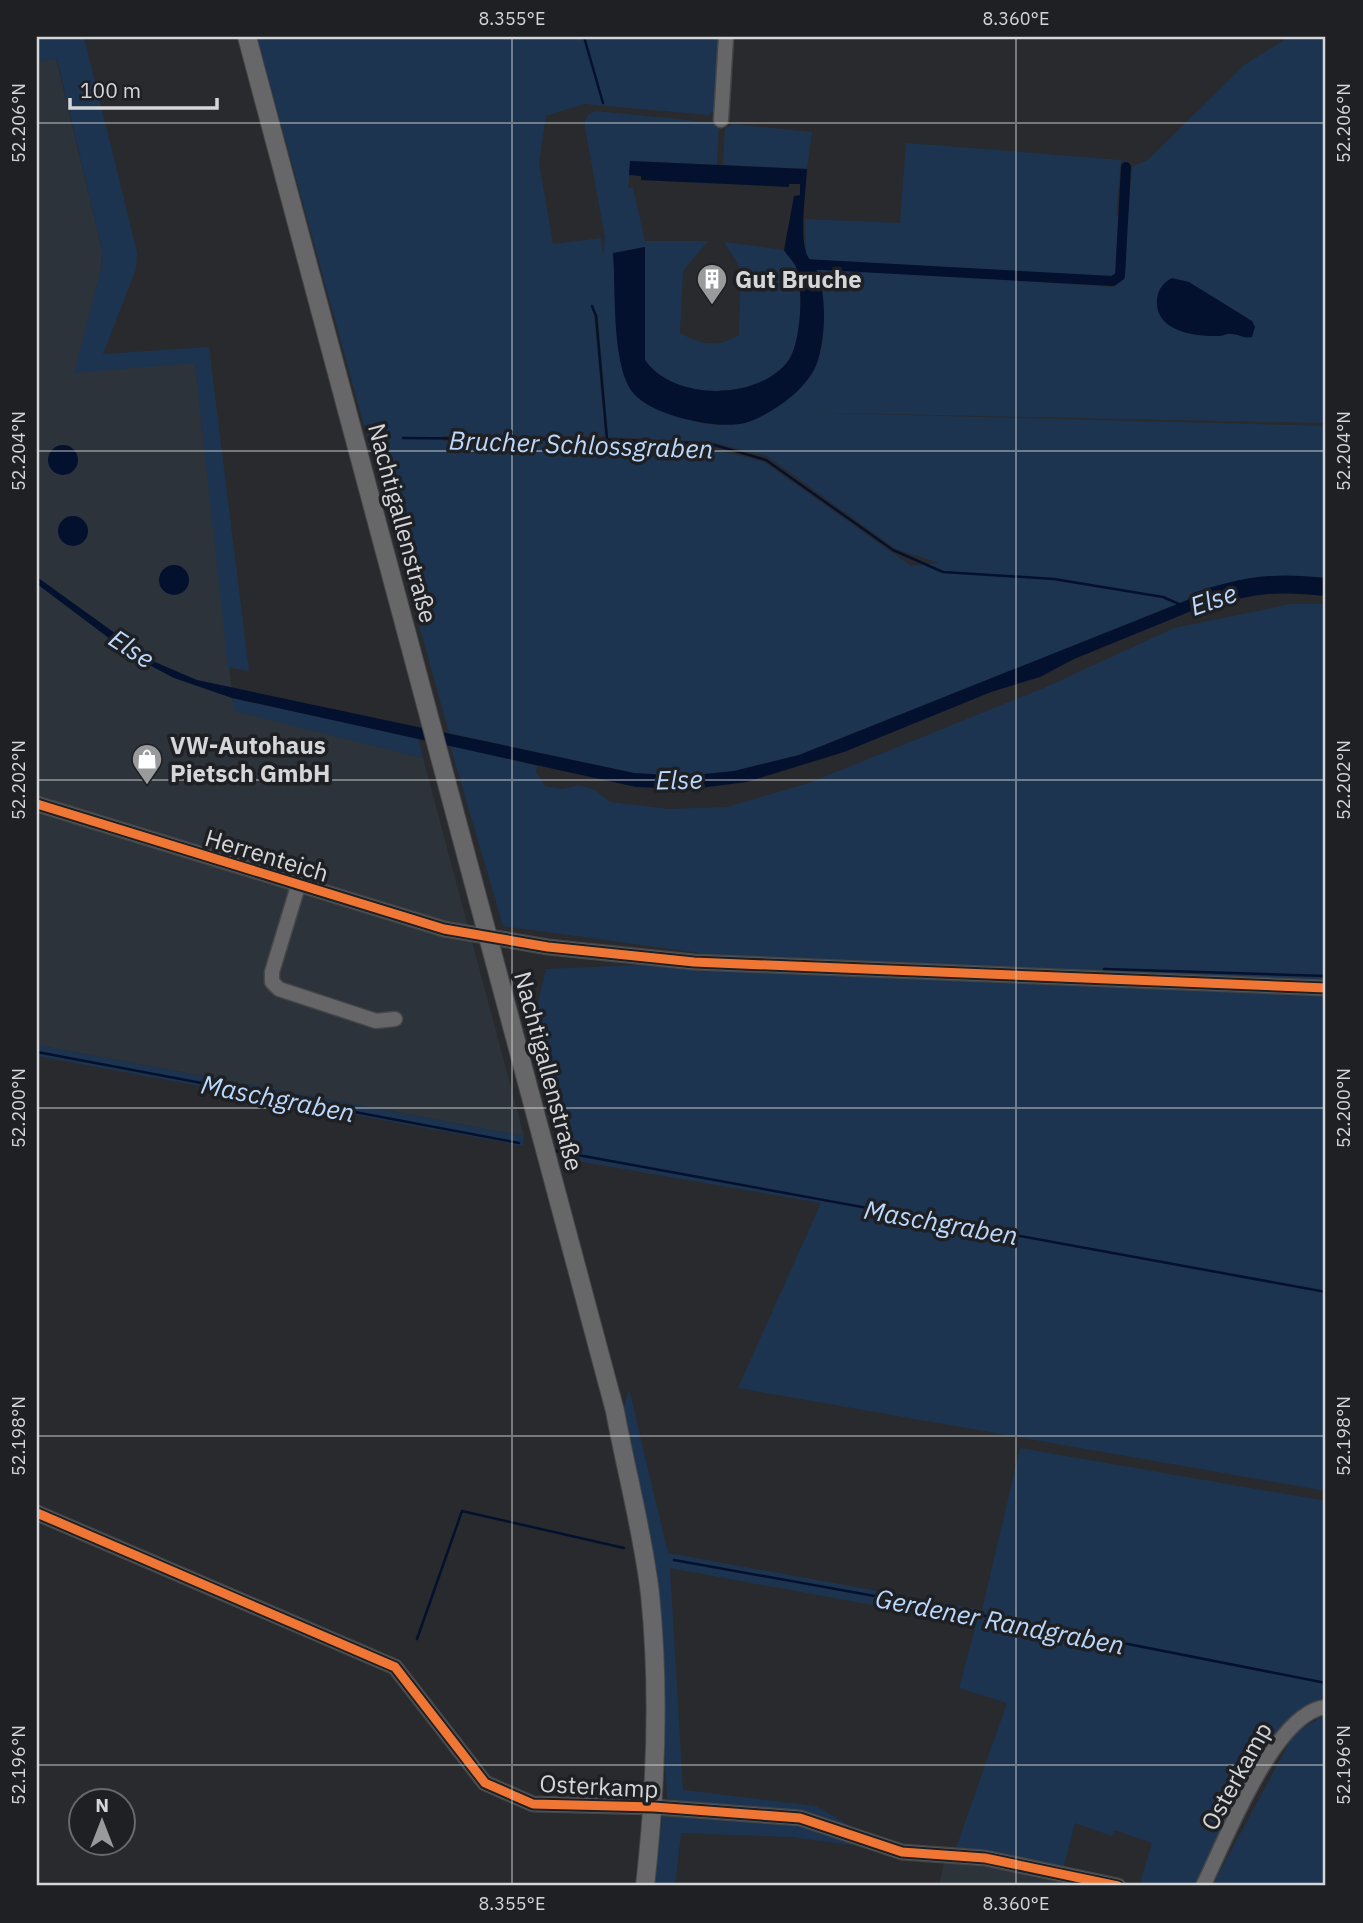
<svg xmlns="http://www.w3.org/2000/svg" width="1363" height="1923" viewBox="0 0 1363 1923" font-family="'IBM Plex Sans',sans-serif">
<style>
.built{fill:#2c333a}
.green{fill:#1d3451;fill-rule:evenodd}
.water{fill:#04112e}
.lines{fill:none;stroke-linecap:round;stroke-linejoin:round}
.stream{stroke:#04112e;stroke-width:2.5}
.canal{stroke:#04112e;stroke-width:10}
.river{stroke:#04112e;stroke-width:18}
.minor-casing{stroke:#444648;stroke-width:17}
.major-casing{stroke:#444648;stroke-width:20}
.minor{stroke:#666668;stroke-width:14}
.major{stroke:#676769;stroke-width:18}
.cycleway-casing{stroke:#1e2024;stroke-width:13}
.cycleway{stroke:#f07635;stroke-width:9}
.ticks{fill:none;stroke:#d4d6d8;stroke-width:2;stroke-opacity:0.45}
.labels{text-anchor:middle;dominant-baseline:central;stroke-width:7;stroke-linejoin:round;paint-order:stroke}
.poi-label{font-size:24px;font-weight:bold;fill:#d4d6d8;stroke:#1e2024;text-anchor:start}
.street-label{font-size:24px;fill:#d4d6d8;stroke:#1e2024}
.water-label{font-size:26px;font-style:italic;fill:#bbd8fd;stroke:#1e2024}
.neatline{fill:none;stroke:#d4d6d8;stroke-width:2.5}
.ticks-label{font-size:18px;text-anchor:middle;fill:#d4d6d8}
</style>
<rect width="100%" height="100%" fill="#282a2d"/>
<path class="built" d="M56,58L102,250L101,269L75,372L195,362L234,710L423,758L524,1136L37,1045V61Z
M945,1858L986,1863L1096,1886H939Z"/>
<path class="green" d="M46,37H84L137,252L136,269L103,354L209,347L249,671L228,667L195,363L74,373L101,269L102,250L57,59L37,61V38Z
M257,37H723L720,107L709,115L584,104L546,116L539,163L553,244L601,238L603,256L605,237L584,122L588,115L595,111L719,123L717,165L631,161L628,187L633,188L645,241H708L683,271L680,333C701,345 718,348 739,335L741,269L724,242L784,250C787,256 794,261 796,267C804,288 801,344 788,361C758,401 673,401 645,360V247L613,254L623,376C645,390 668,410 691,420C735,437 801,405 817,362C828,335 824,294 815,267L1113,287L1123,279L810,260L806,254L805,219L900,223L906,143L1121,160L1116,216L1128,215L1132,167L1149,159L1244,65L1289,37H1326V423L791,412L1326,426V581L1276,577L1225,585L799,755L734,771L685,776L634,773L449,733ZM594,313L598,315L608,437L711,442L767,456L896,549L939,563L911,566L764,462C661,432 550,441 443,441L442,436H605Z
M733,124L812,132L807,169L723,165L725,129Z
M1291,604H1326V981L752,960L503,926L450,745L537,766L536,772L545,786L562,789L579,785L595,790L610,802L668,809L727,807L809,783L1046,687L1174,628Z
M232,698L418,738L423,758L234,711Z
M640,965L1326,990V1491L738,1388L821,1203L572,1160L536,1010L546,969Z
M37,1045L524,1136L523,1146L37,1056Z
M629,1389L668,1553L982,1610L1020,1448L1326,1501V1702C1310,1706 1292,1716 1280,1729C1249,1762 1217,1843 1195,1886H1139L1152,1843L1115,1830L1112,1836L1075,1823L1063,1870L955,1851L1007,1703L959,1688L976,1624L670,1568L683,1790L816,1806L853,1828L814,1815L681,1804L667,1798L657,1571L624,1407Z
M1326,1715V1886H1212L1295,1732Z
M663,1815L801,1822L868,1847L791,1837L681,1833L675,1886H653Z"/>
<path class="water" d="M630,161L807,169C806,191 799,235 807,255C809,260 814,263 816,268C827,294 826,336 817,363C808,389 771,415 745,423C718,430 653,416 634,394C611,367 616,290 613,253L645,247V360C673,401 758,401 788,361C801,344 804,288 796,267C794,261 787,256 784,250L794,196L800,195V184H789V187L641,180V176L629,175Z
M1172,278L1189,282L1252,321L1255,327L1252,337C1243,339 1239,334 1231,334C1227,333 1224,336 1220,336C1196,337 1154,332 1157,299C1158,289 1164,282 1172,278Z
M48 460a15 15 0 1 1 30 0a15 15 0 1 1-30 0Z
M58 531a15 15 0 1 1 30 0a15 15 0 1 1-30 0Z
M159 580a15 15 0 1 1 30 0a15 15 0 1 1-30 0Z
M37,577L155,662L197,680L634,773L685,776L734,771L799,755L1225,585L1216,601L1074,659L1040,677L991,692L844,752L747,782L692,789L636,787L232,698L174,678L134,657L37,584Z"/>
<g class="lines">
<path class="stream" d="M584,37L603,103
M592,306L596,316L607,439
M403,438L622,440L711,444L766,460L893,550L943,572L1054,579L1163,597L1179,604
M1104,969L1326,976
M37,1052L519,1143
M556,1151L1326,1292
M674,1560L991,1617L1326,1683
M417,1639L462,1511L624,1548"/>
<path class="canal" d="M805,264L1113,281L1120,276L1126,167"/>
<path class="river" d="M1197,601C1247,585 1274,581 1326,587"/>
<g class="minor-casing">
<path id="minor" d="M721,120L726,37
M37,804L444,929L548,947L694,962L1326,988
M298,886L272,972V982L279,989L376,1021L395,1019
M37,1513L395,1667L485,1783L533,1804L654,1807L800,1818L902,1852L985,1858L1118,1886
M1203,1886C1225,1842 1274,1712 1326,1707"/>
</g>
<g class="major-casing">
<path id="major" d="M247,37L615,1411C626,1471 643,1533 650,1594C660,1692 656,1789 645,1886"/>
</g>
<use href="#minor" class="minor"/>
<use href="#major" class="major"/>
<g class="cycleway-casing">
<path id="cycleway" d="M37,804L444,929L548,947L694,962L1326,988
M37,1513L395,1667L485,1783L533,1804L654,1807L800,1818L902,1852L985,1858L1118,1886"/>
</g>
<use href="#cycleway" class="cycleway"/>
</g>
<path class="ticks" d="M512,37V1886M1016,37V1886M37,123H1326M37,451H1326M37,780H1326M37,1108H1326M37,1436H1326M37,1765H1326"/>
<defs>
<g id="building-pin" transform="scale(1.575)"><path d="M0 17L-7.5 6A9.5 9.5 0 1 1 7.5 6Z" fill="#989a9c" stroke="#1e2024"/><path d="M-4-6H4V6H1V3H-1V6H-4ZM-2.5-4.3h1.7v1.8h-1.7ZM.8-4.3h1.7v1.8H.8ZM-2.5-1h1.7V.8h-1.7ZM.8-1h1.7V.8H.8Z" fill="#fff"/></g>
<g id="shop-pin" transform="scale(1.575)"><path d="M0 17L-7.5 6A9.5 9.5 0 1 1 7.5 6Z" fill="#989a9c" stroke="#1e2024"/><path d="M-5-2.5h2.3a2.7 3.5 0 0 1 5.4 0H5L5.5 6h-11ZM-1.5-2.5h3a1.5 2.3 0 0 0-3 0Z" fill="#fff"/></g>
</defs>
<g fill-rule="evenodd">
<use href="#building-pin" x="712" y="279"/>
<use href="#shop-pin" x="147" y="759"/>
</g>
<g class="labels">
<g class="poi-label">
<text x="735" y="279">Gut Bruche</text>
<text x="170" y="745">VW-Autohaus<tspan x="170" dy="28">Pietsch GmbH</tspan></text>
</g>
<g class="street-label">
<text transform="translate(403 523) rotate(75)">Nachtigallenstraße</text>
<text transform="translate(267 855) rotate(17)">Herrenteich</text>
<text transform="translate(549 1071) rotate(75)">Nachtigallenstraße</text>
<text transform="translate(1236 1776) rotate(-61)">Osterkamp</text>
<text transform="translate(599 1786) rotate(3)">Osterkamp</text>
</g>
<g class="water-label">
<text transform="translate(581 444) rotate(2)">Brucher Schlossgraben</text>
<text transform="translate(1213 599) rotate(-19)">Else</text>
<text transform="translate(132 648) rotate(33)">Else</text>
<text transform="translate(679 779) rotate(-1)">Else</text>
<text transform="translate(278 1098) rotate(11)">Maschgraben</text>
<text transform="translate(941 1222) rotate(10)">Maschgraben</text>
<text transform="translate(1000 1621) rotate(11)">Gerdener Randgraben</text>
</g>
</g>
<rect width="1363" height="1923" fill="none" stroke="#1e2024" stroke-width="77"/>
<g transform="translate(102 1822)"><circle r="33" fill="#1e2024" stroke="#67696c" stroke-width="2"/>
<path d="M0-5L12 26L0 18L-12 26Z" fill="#989a9c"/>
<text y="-10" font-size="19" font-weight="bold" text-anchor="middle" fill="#d4d6d8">N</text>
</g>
<path d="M70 98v10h147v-10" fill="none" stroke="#d4d6d8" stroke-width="3.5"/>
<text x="80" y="98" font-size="21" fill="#d4d6d8" stroke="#1e2024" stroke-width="5" paint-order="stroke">100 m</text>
<rect x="38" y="38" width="1286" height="1846" class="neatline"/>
<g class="ticks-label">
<text x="512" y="25">8.355°E</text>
<text x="1016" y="25">8.360°E</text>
<text transform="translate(19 123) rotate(-90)" y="6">52.206°N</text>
<text transform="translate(1344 123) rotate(-90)" y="6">52.206°N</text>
<text transform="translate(19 451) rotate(-90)" y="6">52.204°N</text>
<text transform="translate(1344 451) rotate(-90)" y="6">52.204°N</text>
<text transform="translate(19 780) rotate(-90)" y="6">52.202°N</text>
<text transform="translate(1344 780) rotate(-90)" y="6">52.202°N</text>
<text transform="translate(19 1108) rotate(-90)" y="6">52.200°N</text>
<text transform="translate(1344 1108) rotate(-90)" y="6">52.200°N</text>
<text transform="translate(19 1436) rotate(-90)" y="6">52.198°N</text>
<text transform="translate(1344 1436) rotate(-90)" y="6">52.198°N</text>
<text transform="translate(19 1765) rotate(-90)" y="6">52.196°N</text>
<text transform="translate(1344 1765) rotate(-90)" y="6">52.196°N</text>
<text x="512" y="1910">8.355°E</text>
<text x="1016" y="1910">8.360°E</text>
</g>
</svg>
